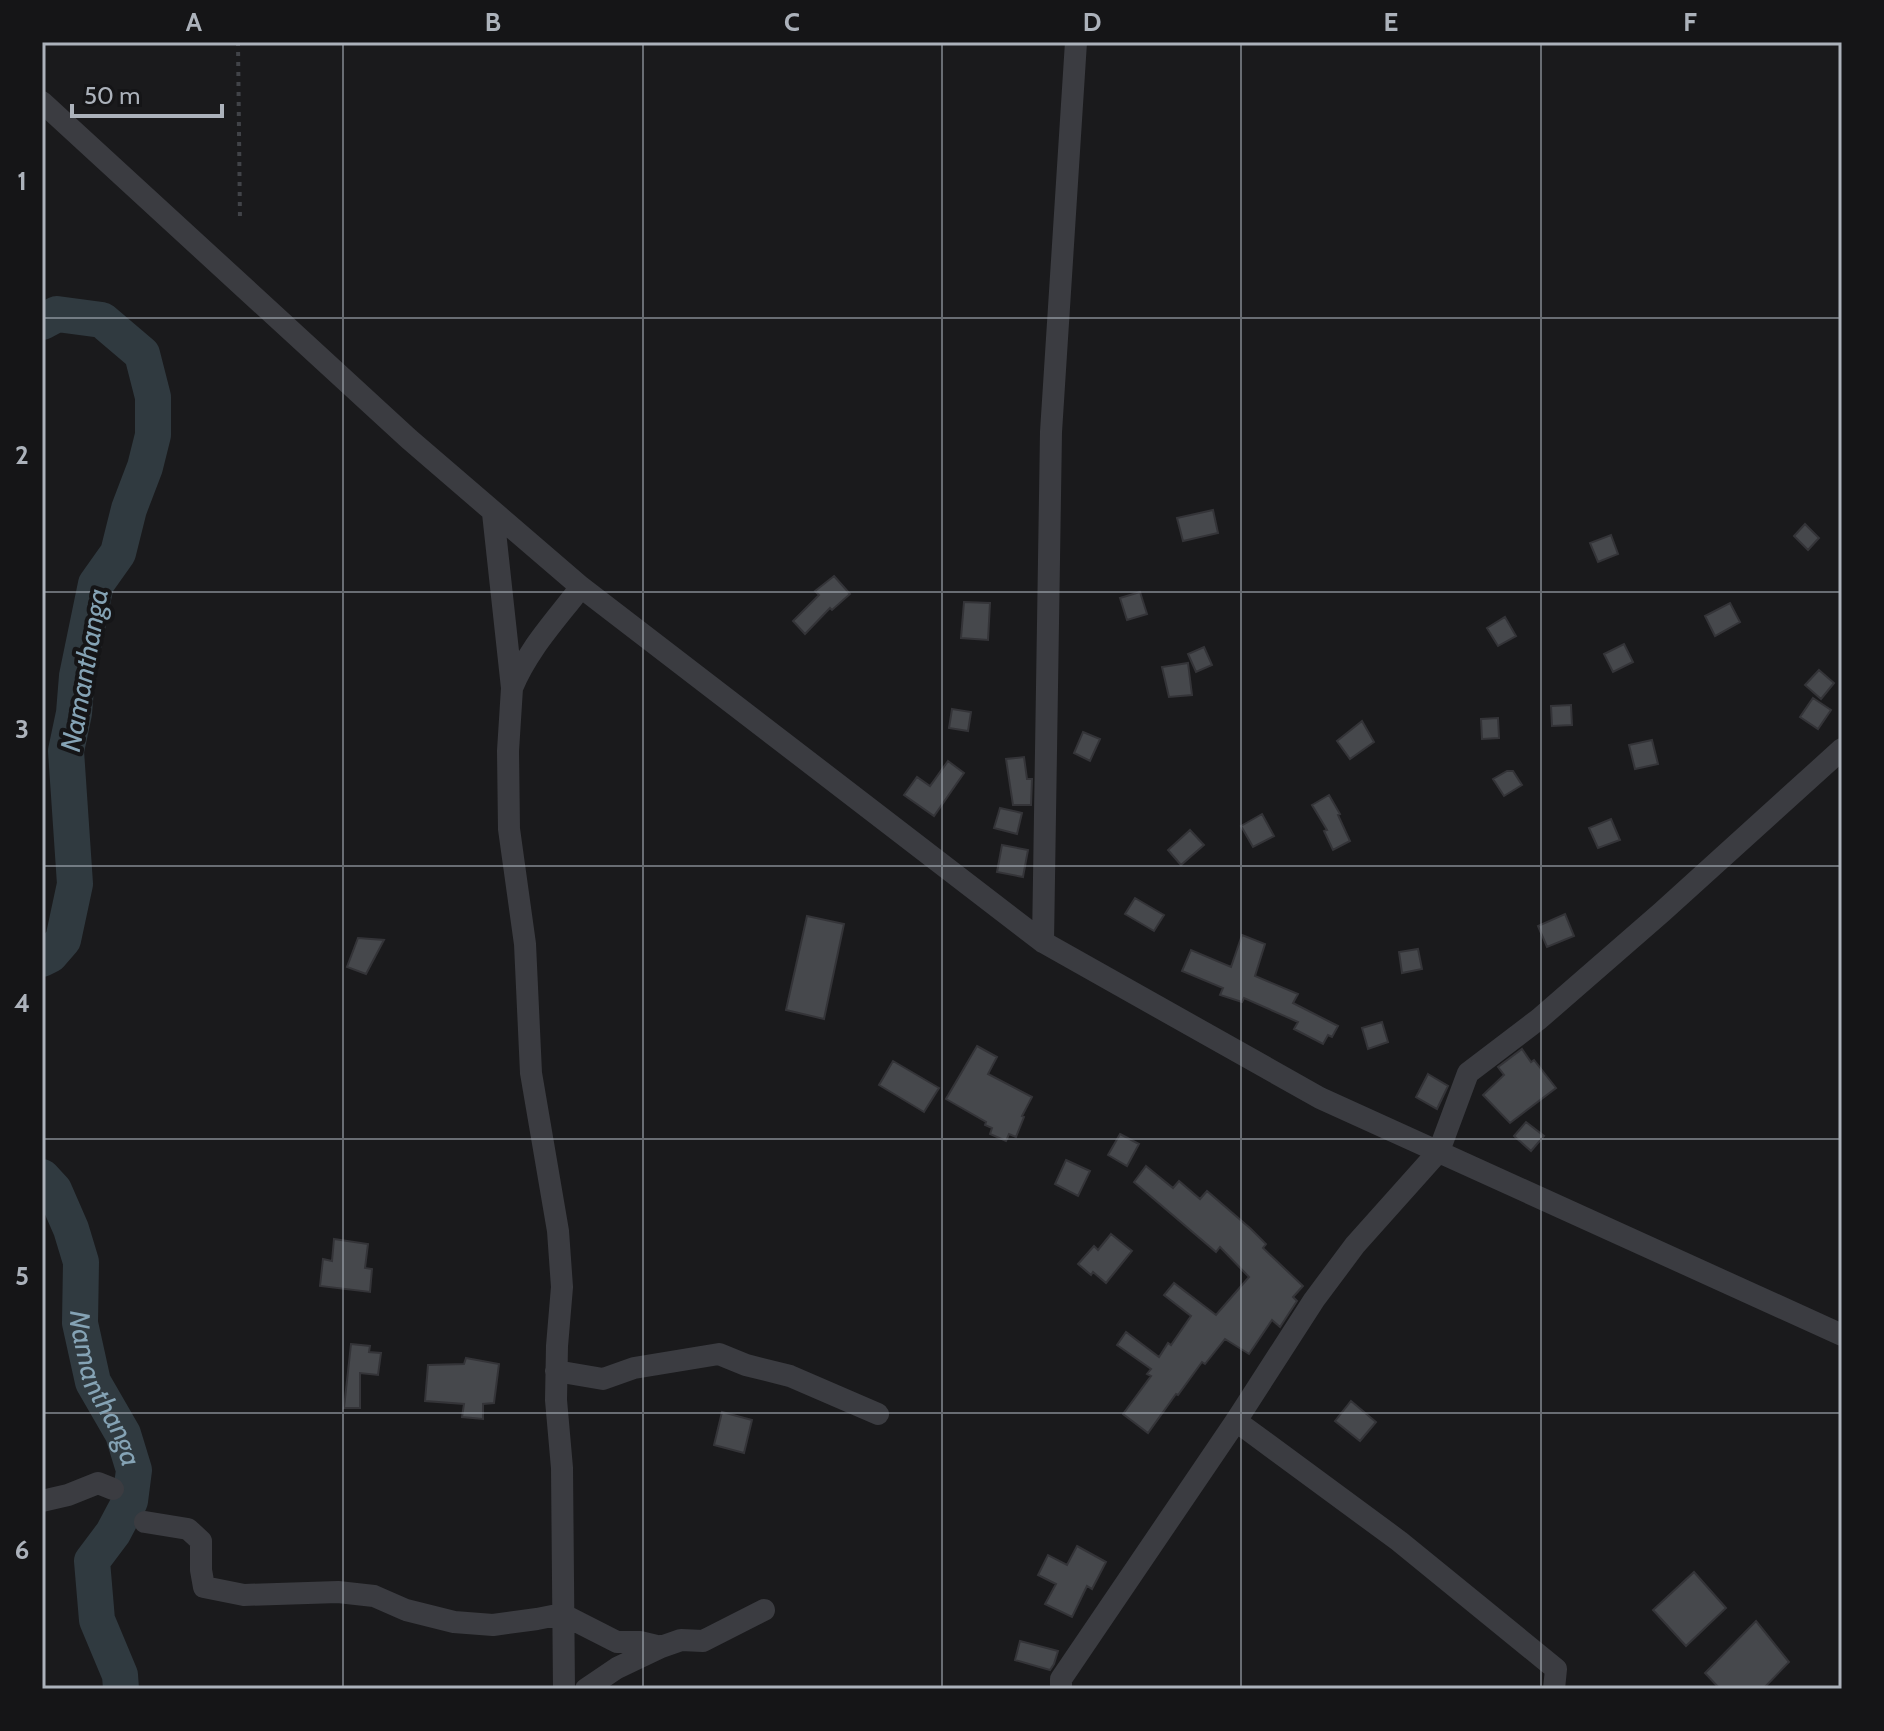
<svg xmlns="http://www.w3.org/2000/svg" width="1884" height="1731" viewBox="0 0 1884 1731" font-family="Cabin,sans-serif">
<style>
.lines{fill:none;stroke-linecap:round;stroke-linejoin:round}
.river{stroke:#303a40;stroke-width:36}
.building{fill:#46484c;stroke:#343438;stroke-width:2}
.path{stroke:#414348;stroke-width:4;stroke-dasharray:4 6;stroke-linecap:butt}
.minor{stroke:#3b3c41;stroke-width:22}
.grid{fill:none;stroke:#acb2bb;stroke-width:2;stroke-opacity:0.55}
.labels{text-anchor:middle;dominant-baseline:central;stroke-width:8;stroke-linejoin:round;paint-order:stroke}
.water-label{font-size:28px;font-style:italic;fill:#85a3b5;stroke:#151517}
.neatline{fill:none;stroke:#acb2bb;stroke-width:3}
.grid-label{font-size:26px;text-anchor:middle;font-weight:bold;fill:#acb2bb}
</style>
<rect width="100%" height="100%" fill="#1a1a1c"/>
<g class="lines">
<g class="river">
<path d="M42,322L57,314L102,320L142,354L153,397V435L145,467L129,509L118,553L96,584L77,676L74,713L66,751L75,884L63,940L50,955L42,959"/>
<path id="s1" d="M42,1177L54,1190L71,1229L81,1262L80,1323L93,1382L123,1434L134,1470L130,1501L113,1533L92,1561L97,1620L120,1675L121,1689"/>
</g>
</g>
<path class="building" d="M1213,510L1218,533L1183,541L1177,518Z
M1805,524L1819,538L1808,550L1794,536Z
M1611,535L1618,554L1598,562L1590,543Z
M834,576L850,594L832,610L830,608L805,634L793,621L819,595L815,591Z
M1140,592L1147,614L1127,620L1120,598Z
M964,602L990,603L988,640L961,638Z
M1730,603L1740,622L1715,636L1705,616Z
M1505,617L1516,636L1498,646L1487,628Z
M1624,644L1633,662L1613,672L1604,654Z
M1204,647L1212,665L1196,672L1188,654Z
M1188,663L1192,695L1169,697L1162,667Z
M1819,670L1834,683L1821,699L1805,685Z
M1813,698L1831,710L1818,729L1800,717Z
M1571,705L1572,725L1552,726L1551,706Z
M952,709L971,712L968,731L949,728Z
M1498,718L1499,738L1482,739L1481,719Z
M1362,721L1374,742L1350,759L1337,741Z
M1083,732L1100,739L1090,761L1074,753Z
M1652,740L1658,764L1635,769L1629,745Z
M1024,757L1027,779H1032L1031,805H1013L1006,759Z
M948,761L964,773L934,816L904,795L917,777L930,786Z
M1507,771H1513L1522,785L1504,796L1493,779Z
M1329,795L1340,814L1338,815L1350,841L1333,850L1324,831L1327,830L1312,805Z
M1000,808L1022,813L1017,834L994,828Z
M1262,814L1274,836L1253,847L1241,826Z
M1611,819L1620,840L1598,848L1589,828Z
M1190,830L1204,845L1181,865L1168,850Z
M1002,845L1028,850L1023,877L997,872Z
M1135,898L1164,915L1154,931L1125,914Z
M1565,914L1574,936L1547,947L1538,926Z
M807,916L844,924L824,1019L786,1010Z
M1242,935L1265,944L1255,976L1298,994L1293,1003L1338,1026L1332,1037L1328,1035L1323,1044L1294,1029L1298,1022L1244,998L1242,1002L1220,995L1223,988L1182,971L1191,950L1231,967Z
M358,938L384,940L366,974L347,967Z
M1418,949L1422,969L1402,973L1399,952Z
M1382,1022L1388,1042L1368,1049L1362,1028Z
M977,1046L997,1057L988,1074L1032,1097L1022,1116L1024,1117L1016,1137L1009,1134L1006,1141L990,1134L992,1128L985,1125L986,1122L946,1099Z
M1522,1049L1531,1062L1534,1060L1556,1088L1510,1123L1483,1095L1504,1075L1498,1067Z
M893,1061L939,1088L924,1112L879,1085Z
M1428,1074L1448,1086L1437,1109L1416,1097Z
M1526,1122L1544,1136L1531,1151L1514,1136Z
M1120,1134L1139,1144L1127,1166L1108,1155Z
M1066,1160L1090,1171L1078,1196L1055,1184Z
M1146,1166L1173,1188L1179,1181L1200,1199L1207,1191L1251,1229L1266,1244L1263,1248L1303,1286L1293,1297L1297,1301L1280,1327L1272,1320L1249,1354L1225,1339L1205,1364L1202,1362L1178,1395L1176,1394L1148,1433L1123,1414L1151,1376L1147,1374L1151,1369L1117,1345L1126,1332L1159,1357L1168,1343L1171,1345L1191,1316L1164,1295L1174,1283L1216,1315L1249,1277L1220,1247L1216,1252L1134,1182Z
M1111,1234L1132,1251L1106,1283L1093,1272L1091,1275L1078,1264L1094,1246L1098,1250Z
M334,1239L368,1244L365,1268L372,1269L370,1292L320,1286L323,1259L332,1261Z
M351,1344L370,1346L369,1352L381,1353L378,1375L360,1373V1408H344Z
M466,1358L499,1364L494,1403L483,1404V1419L462,1417L464,1404L425,1401L428,1365L464,1364Z
M1351,1401L1376,1422L1360,1441L1335,1421Z
M722,1412L752,1420L744,1453L714,1445Z
M1077,1546L1106,1562L1092,1589L1087,1586L1072,1617L1045,1604L1056,1584L1038,1575L1048,1555L1067,1565Z
M1694,1572L1726,1608L1686,1646L1653,1610Z
M1756,1621L1789,1662L1763,1689H1720L1705,1673Z
M1020,1641L1058,1651L1054,1664L1050,1670L1015,1660Z"/>
<g class="lines">
<path class="path" d="M238,42L240,221"/>
<path class="minor" d="M42,102L409,439L581,587L1043,942L1320,1098L1842,1335
M493,513L512,688L508,751L509,829L525,944L531,1073L558,1231L562,1287L557,1346L556,1400L562,1468L564,1689
M512,688C528,649 556,620 581,587
M1043,942L1051,432L1076,42
M556,1371L603,1379L634,1368L719,1354L746,1365L790,1376L878,1414
M1236,1421L1399,1541L1556,1669L1554,1689
M42,1501L68,1495L98,1483L113,1489
M145,1522L188,1529L201,1541V1570L204,1587L244,1595L338,1592L374,1596L406,1610L454,1622L493,1625L537,1619L562,1614L617,1642H640L661,1647
M586,1689L617,1668L661,1647L681,1640L703,1641L764,1610
M1061,1689V1679L1236,1421L1314,1300L1355,1245L1439,1151L1468,1073L1539,1019L1662,912L1842,749"/>
</g>
<path class="grid" d="M343,42V1689M643,42V1689M942,42V1689M1241,42V1689M1541,42V1689M42,318H1842M42,592H1842M42,866H1842M42,1139H1842M42,1413H1842"/>
<g class="labels">
<g class="water-label">
<text transform="translate(84 670) rotate(-80)">Namanthanga</text>
<text stroke="none"><textPath href="#s1" startOffset="226">Namanthanga</textPath></text>
</g>
</g>
<rect width="1884" height="1731" fill="none" stroke="#151517" stroke-width="88"/>
<path d="M72 104v12h150v-12" fill="none" stroke="#acb2bb" stroke-width="4"/>
<text x="84" y="104" font-size="24" fill="#acb2bb" stroke="#151517" stroke-width="6" paint-order="stroke">50 m</text>
<rect x="44" y="44" width="1796" height="1643" class="neatline"/>
<g class="grid-label">
<text x="194" y="31">A</text>
<text x="493" y="31">B</text>
<text x="792" y="31">C</text>
<text x="1092" y="31">D</text>
<text x="1391" y="31">E</text>
<text x="1690" y="31">F</text>
<text x="22" y="190">1</text>
<text x="22" y="464">2</text>
<text x="22" y="738">3</text>
<text x="22" y="1012">4</text>
<text x="22" y="1285">5</text>
<text x="22" y="1559">6</text>
</g>
</svg>
